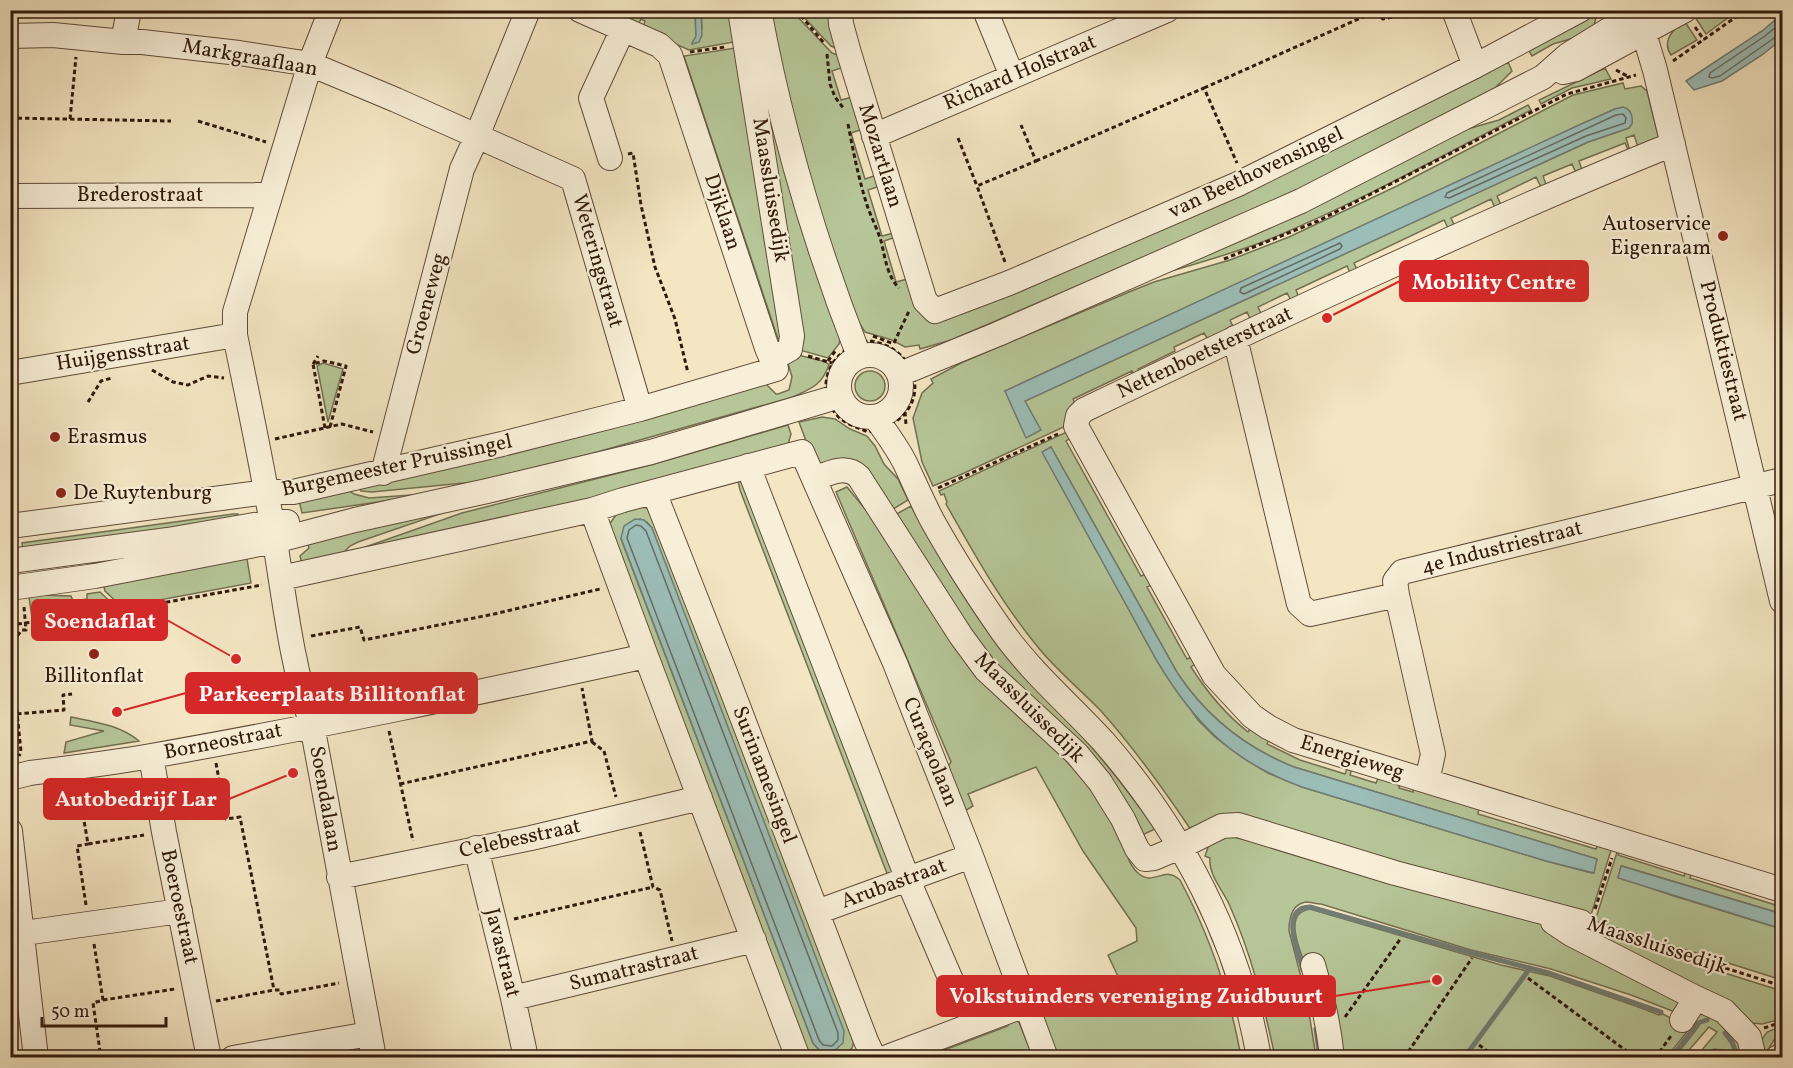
<svg xmlns="http://www.w3.org/2000/svg" width="1793" height="1068" viewBox="0 0 1793 1068" font-family="Vollkorn,serif">
<style>
.green{fill:#b6c698;stroke:#737052;stroke-width:1.5;fill-rule:evenodd}
.water{fill:#9cbeb8;stroke:#717c73;stroke-width:1.5}
.lines{fill:none;stroke-linecap:round;stroke-linejoin:round}
.shore{stroke:#666c62;stroke-width:1.5}
.stream{stroke:#717c73;stroke-width:5}
.minor-casing{stroke:#614c39;stroke-width:26}
.path{stroke:#30190b;stroke-width:3;stroke-dasharray:4.5 3;stroke-linecap:butt}
.minor{stroke:#f8efd8;stroke-width:24}
.poi-dot{fill:#8f2418;stroke:#f8efd8;stroke-width:2}
.labels{text-anchor:middle;dominant-baseline:central;stroke-width:4.5;stroke-linejoin:round;paint-order:stroke}
.street-label{font-size:21px;fill:#30190b;stroke:#f8efd8}
.poi-label{font-size:21px;fill:#30190b;stroke:#f8efd8;text-anchor:start}
.leader{fill:none;stroke:#d62828;stroke-width:2}
.callout-dot{fill:#d62828;stroke:#f8efd8;stroke-width:2}
.callout{fill:#d62828;stroke:#d62828;stroke-width:2}
.callout-label{font-size:22px;text-anchor:middle;font-weight:bold;fill:#fff}
</style>
<rect width="100%" height="100%" fill="#f4e6c3"/>
<filter id="stains"><feTurbulence type="fractalNoise" baseFrequency=".00333" numOctaves="4"/><feColorMatrix values="0 0 0 0 .2 0 0 0 0 .09 0 0 0 0 .02 0 0 0 .5 -.17"/></filter>
<radialGradient id="worn" r=".72"><stop offset=".6" stop-color="#630" stop-opacity="0"/><stop offset="1" stop-color="#630" stop-opacity=".3"/></radialGradient>
<path class="green" d="M1711,10H1737V11L1706,34L1695,17Z
M598,11H695L696,37L693,44L702,28L701,11H729L734,42L689,50L642,29L645,21L641,19L639,23Z
M753,11L840,339L839,344L828,358L796,349Z
M765,11H792L832,53L841,56L847,66L832,71L841,100L856,96L866,128L851,133L865,179L880,174L883,185L868,190L882,236L898,232L899,236L884,241L896,282L911,278L923,315L1508,62L1512,71L1490,93L1386,149L1196,239L1142,258L951,340L920,349L919,345L905,347L892,340L865,332L844,299Z
M798,11H834L843,51L831,46Z
M1597,13L1593,30L1588,34L1553,44L1532,56L1529,51Z
M1683,19L1697,40L1671,55C1661,41 1674,30 1683,19Z
M735,48L782,338L778,339L684,56Z
M1605,68L1611,79L1572,88L1541,104L1539,100Z
M1623,83L1625,89L1641,86L1647,91L1659,139L1639,150L1634,135L1626,138L1631,154H1630L1625,143L1579,161L1583,173L1577,175L1572,164L1543,176L1547,187L1542,189L1536,177L1497,196L1502,207L1496,210L1491,199L1451,218L1456,229L1450,232L1444,220L1354,263L1359,274L1352,277L1347,266L1296,290L1300,301L1293,304L1287,293L1258,307L1263,318L1252,323L1247,312L1230,320L1235,331L1209,341L1204,333L1174,347L1175,351L1138,369L1140,374L1135,376L1132,371L1073,399L1075,404L1068,425L962,474L933,486L922,462L913,418L922,393L933,383L931,379L963,362L1129,292L1154,282L1230,260L1289,237L1397,186L1573,95ZM1623,108L1629,128L1588,142L1025,401L1005,391L1615,109Z
M1528,105L1531,110C1443,155 1356,204 1265,241C1231,254 1196,264 1161,274L1464,130L1499,120Z
M798,355L826,362L829,365C821,386 812,388 793,397L590,454L474,482L372,492L361,491L358,487L766,384L776,394H778L789,390L792,377L788,363Z
M323,363L343,369L328,422L317,366Z
M855 386a15 15 0 1 1 30 0a15 15 0 1 1-30 0Z
M822,417L835,419L850,429L867,436L875,446L884,464L898,479L908,500L890,511L813,460L799,422Z
M788,425L791,434L787,448L562,512L354,551L462,513L654,464Z
M1069,431L1072,437L1066,441L1141,576L1148,573L1154,584L1147,587L1187,659L1194,656L1197,663L1191,667C1207,692 1224,713 1248,732L1252,726L1270,738L1267,744L1300,760L1345,774L1348,766L1352,768L1350,775L1376,783L1379,776L1400,783L1399,788L1413,792L1414,788L1479,807L1478,814L1596,849L1599,843L1612,847L1590,918L1189,827C1162,787 1134,748 1101,711C1080,689 1056,670 1037,646C1001,602 973,552 946,504L947,502L944,494L941,495L939,491ZM1051,447L1178,674C1207,717 1246,748 1294,767L1597,859L1592,873L1546,861L1302,787L1268,773L1243,758L1215,737L1198,720L1157,661L1043,452Z
M745,479L896,873L888,876L740,490L738,481Z
M847,487L874,520L959,653C994,697 1041,730 1077,773C1084,781 1092,789 1097,798C1105,811 1113,824 1120,838C1125,849 1129,866 1139,874C1154,886 1165,865 1180,880C1210,936 1230,995 1241,1057H1055L1038,1015L1122,985L1108,955L1137,941L1136,928L1083,851L1036,767L968,794L973,806L965,811L948,766L951,762L836,492Z
M345,488L354,494L369,498L440,493L302,513L298,496Z
M911,506C941,562 974,618 1015,667C1035,690 1058,710 1078,732C1106,762 1131,795 1155,829L1138,837L1006,681L893,516Z
M460,507L358,542L350,546L337,559L303,568L300,556L309,548L307,540Z
M640,507L648,508L855,1038L852,1048L843,1057H812L804,1049L608,526L616,515ZM640,519L647,522L652,528L830,1052L820,1051L813,1043L621,539Z
M233,514H238L239,522L23,551L22,543Z
M246,553L251,583L122,607L105,591L104,587L138,574Z
M100,592L114,605V607L32,618L29,597L41,595L71,596L73,601L87,599V594Z
M71,717C95,722 120,725 139,741L64,753L66,742L104,731L70,725Z
M1229,832L1532,917L1675,994L1678,1004L1675,1012L1631,995L1551,969L1471,950L1321,904C1317,904 1310,902 1306,902C1292,904 1289,919 1289,931L1307,1000L1316,1057H1275C1264,1005 1251,953 1229,904C1222,889 1208,874 1210,858L1205,856L1209,844Z
M1618,849L1620,850L1618,855L1684,876L1686,870L1692,872L1690,878L1782,907V914L1622,866L1618,877L1674,896L1782,929V980L1595,921Z
M1310,909L1501,965L1550,976L1644,1009L1659,1015L1663,1014L1690,1028L1667,1057H1324C1318,1030 1314,1002 1308,974C1304,960 1291,933 1296,919C1298,913 1304,910 1310,909Z
M1572,925L1782,991V1019L1762,1024L1752,1023Z
M1703,1007L1723,1018L1748,1057H1696L1717,1032L1709,1027L1683,1057L1674,1058L1699,1026L1692,1025Z
M1012,1018L1018,1020L1033,1057L923,1058L1008,1026Z
M1782,1026V1040H1774L1765,1055L1761,1041L1767,1032Z"/>
<path class="water" d="M695,11H701L702,35L699,42L692,44V43L696,36Z
M1782,14V39L1762,55L1722,81L1694,90L1686,81L1762,31Z
M1623,107C1631,109 1633,116 1632,124L1629,128L1588,142L1025,401L1041,430L1026,438L1005,391L1579,125L1615,109Z
M1051,447L1178,674C1207,717 1246,748 1294,767L1597,859L1594,873L1546,861L1302,787C1232,762 1194,723 1157,661L1042,452Z
M635,519L644,520L652,528L844,1031L843,1043L833,1052L820,1051L813,1043L621,538L624,526Z
M1621,866L1782,914V929L1618,878Z
M1714,1049L1723,1050L1732,1057H1702L1706,1053Z"/>
<g class="lines">
<path class="shore" d="M1782,22L1765,36L1710,73L1709,77L1712,78L1720,76L1777,36L1782,34
M1623,114L1626,118L1625,123L1586,136L1449,198L1445,197L1447,193L1616,115Z
M1340,243L1342,246L1340,249L1244,294L1240,292L1241,288Z
M636,525L641,526L646,531L838,1033V1040L832,1046L823,1045L819,1040L627,538L629,530Z"/>
<path class="stream" d="M1303,970C1299,956 1286,924 1297,912C1300,908 1306,907 1310,907L1464,951L1549,973L1661,1012
M1316,1029L1320,1058
M1725,1033L1732,1042L1738,1058
M1464,1058L1530,968
M1671,1058L1698,1023L1707,1020"/>
<g class="minor-casing">
<path id="minor" d="M331,10L310,64L235,312V335C249,404 264,473 275,542C285,603 292,666 312,725L374,1058
M740,10L792,336L790,349L772,359
M759,10C781,129 815,244 859,356
M840,10L841,24L849,53L925,301L935,311L1009,283L1238,184L1475,66L1580,10
M985,10L1012,76
M1454,10L1475,66
M1637,10L1655,70L1782,601
M10,36L53,35L123,42H142L239,53L310,64L396,100L573,179L640,409
M123,42L129,10
M1563,72L1576,69L1685,10
M874,136L1167,10
M1673,144C1473,225 1279,317 1084,410L1078,416L1076,426L1214,675L1252,716L1268,727L1293,740L1782,890
M610,158L591,98L623,29
M10,196L270,195
M1235,338L1299,604L1310,614L1397,595L1395,581L1402,572L1782,480
M839 386a31 31 0 1 1 62 0a31 31 0 1 1-62 0Z
M10,373L235,335
M900,374L998,334L1301,201L1543,77L1568,55L1641,10
M875,417C885,431 897,447 905,463C914,482 922,501 932,520C953,558 977,595 1002,631C1031,672 1069,704 1103,741C1181,830 1239,940 1259,1058
M748,466L908,880L957,994
M383,473L462,169L477,136L528,10
M814,479C829,473 846,464 859,477L961,636L986,670L1077,754L1100,782L1123,819L1137,849L1145,859L1154,858L1180,847L1222,826L1238,825L1395,873L1581,922
M654,492L726,675L866,1041L874,1058
M592,510L646,656L798,1058
M10,526L267,492H293L502,444L640,409L776,369L767,348L670,55L659,45L580,10
M10,561L168,540L272,522H287
M281,578L592,510L623,500L802,452L895,663L971,856L1046,1058
M10,588L95,576L275,541L355,520L487,491L651,452L840,396
M1397,595L1433,754L1427,781
M151,756L164,832L209,1058
M10,778L30,773C70,768 111,763 151,756C317,727 481,692 646,656
M10,831L36,1058
M476,848L513,998L526,1058
M339,877L531,838L700,798
M817,912L971,856
M1553,922L1571,934L1696,998L1724,1011L1749,1037L1754,1058
M10,935L180,911
M1313,965C1322,996 1329,1026 1332,1058
M513,998L754,940
M1682,1020L1696,998
M233,1058L369,1034
M885,1058L1025,1005
M1777,1058L1782,1055"/>
</g>
<path class="path" d="M796,10L824,43
M1695,27L1704,40
M690,52L725,47
M827,54L830,84L835,97L844,109
M1673,61L1746,10
M1616,70L1629,77
M1204,88L1374,12L1383,19L1427,10
M10,118L171,121
M70,119L76,57
M198,121L266,142
M848,124C853,150 858,176 866,202C870,215 877,228 881,241C885,257 887,276 899,288
M958,138L977,186
M628,154L633,153L641,205L655,267L675,319L688,373
M1036,161L1204,88L1237,163
M1224,259L1318,221L1567,94L1636,75
M1005,262L977,186L1036,161L1021,125
M873,336L894,344
M870,341C912,346 933,396 895,422C887,428 877,429 868,432C857,427 844,424 836,414C812,383 834,345 870,341Z
M894,343L909,311
M808,356L832,363
M828,361L836,350
M313,364L318,356
M152,370L173,382L188,385L208,376L224,378
M88,402L101,381L112,378
M905,412L906,425
M325,428L313,364L324,361L346,366L330,427
M275,439L342,424L373,432
M938,488L1058,434
M10,623L16,613L15,606
M10,625L123,610L262,585
M311,636L360,627L364,640L494,614L600,589
M10,637L17,636L22,630H26L24,607
M10,642L21,752L19,756
M17,714L64,710L63,695L72,694
M389,731L413,841
M592,742L604,751L616,797
M216,763L226,819L240,817L274,990
M400,784L592,741L582,688
M78,785L88,844L144,835
M640,832L653,887L660,890L672,941
M86,905L77,846L88,844
M1595,909L1612,858
M514,919L653,887
M1618,934L1782,986
M94,944L103,1000L93,1003L101,1058
M1528,978L1636,1058
M103,1000L175,989
M216,1001L274,990H280L281,994L339,983
M1345,1017L1401,938
M1764,1028L1782,1022
M1479,1045L1497,1058
M1404,1058L1472,958
M1655,1058L1671,1036"/>
<use href="#minor" class="minor"/>
</g>
<g class="poi-dot">
<circle cx="1723" cy="236" r="6"/>
<circle cx="55" cy="437" r="6"/>
<circle cx="61" cy="493" r="6"/>
<circle cx="94" cy="654" r="6"/>
</g>
<g class="labels">
<g class="street-label">
<text transform="translate(250 58) rotate(10)">Markgraaflaan</text>
<text transform="translate(1020 73) rotate(-23)">Richard Holstraat</text>
<text transform="translate(880 156) rotate(73)">Mozartlaan</text>
<text transform="translate(1256 173) rotate(-25)">van Beethovensingel</text>
<text transform="translate(770 190) rotate(81)">Maassluissedijk</text>
<text x="140" y="195">Brederostraat</text>
<text transform="translate(722 212) rotate(72)">Dijklaan</text>
<text transform="translate(597 261) rotate(74)">Weteringstraat</text>
<text transform="translate(427 304) rotate(-75)">Groeneweg</text>
<text transform="translate(1723 351) rotate(76)">Produktiestraat</text>
<text transform="translate(1205 353) rotate(-25)">Nettenboetsterstraat</text>
<text transform="translate(123 354) rotate(-9)">Huijgensstraat</text>
<text transform="translate(397 466) rotate(-12)">Burgemeester Pruissingel</text>
<text transform="translate(1502 548) rotate(-14)">4e Industriestraat</text>
<text transform="translate(1029 708) rotate(45)">Maassluissedijk</text>
<text transform="translate(223 742) rotate(-11)">Borneostraat</text>
<text transform="translate(930 752) rotate(68)">Curaçaolaan</text>
<text transform="translate(1352 758) rotate(17)">Energieweg</text>
<text transform="translate(764 775) rotate(69)">Surinamesingel</text>
<text transform="translate(325 799) rotate(80)">Soendalaan</text>
<text transform="translate(520 839) rotate(-12)">Celebesstraat</text>
<text transform="translate(894 884) rotate(-20)">Arubastraat</text>
<text transform="translate(179 907) rotate(78)">Boeroestraat</text>
<text transform="translate(1657 946) rotate(18)">Maassluissedijk</text>
<text transform="translate(502 953) rotate(76)">Javastraat</text>
<text transform="translate(634 969) rotate(-14)">Sumatrastraat</text>
</g>
<g class="poi-label">
<text x="1711" y="224" text-anchor="end">Autoservice<tspan x="1711" dy="24">Eigenraam</tspan></text>
<text x="67" y="437">Erasmus</text>
<text x="73" y="493">De Ruytenburg</text>
<text x="94" y="676" text-anchor="middle">Billitonflat</text>
</g>
</g>
<path class="leader" d="M1327 318L1400 281M236 659L167 620M117 712L186 693M293 773L229 799M1437 980L1335 996"/>
<g class="callout-dot">
<circle cx="1327" cy="318" r="6"/>
<circle cx="236" cy="659" r="6"/>
<circle cx="117" cy="712" r="6"/>
<circle cx="293" cy="773" r="6"/>
<circle cx="1437" cy="980" r="6"/>
</g>
<g class="callout">
<rect x="1400" y="261" width="188" height="40" rx="6"/>
<rect x="32" y="600" width="135" height="40" rx="6"/>
<rect x="186" y="673" width="291" height="40" rx="6"/>
<rect x="44" y="779" width="185" height="40" rx="6"/>
<rect x="937" y="976" width="398" height="40" rx="6"/>
</g>
<g class="callout-label">
<text x="1494" y="289">Mobility Centre</text>
<text x="100" y="628">Soendaflat</text>
<text x="332" y="701">Parkeerplaats Billitonflat</text>
<text x="136" y="806">Autobedrijf Lar</text>
<text x="1136" y="1003">Volkstuinders vereniging Zuidbuurt</text>
</g>
<rect width="1793" height="1068" fill="none" stroke="#f4e6c3" stroke-width="36"/>
<rect x="12" y="12" width="1769" height="1044" fill="none" stroke="#30190b" stroke-width="3"/>
<rect x="18" y="18" width="1757" height="1032" fill="none" stroke="#30190b" stroke-width="1.5"/>
<path d="M42 1017v9h124v-9" fill="none" stroke="#30190b" stroke-width="3"/>
<text x="51" y="1017" font-size="18" fill="#30190b" stroke="#f8efd8" stroke-width="4.5" paint-order="stroke">50 m</text>
<rect width="100%" height="100%" filter="url(#stains)"/>
<rect width="100%" height="100%" fill="url(#worn)"/>
</svg>
